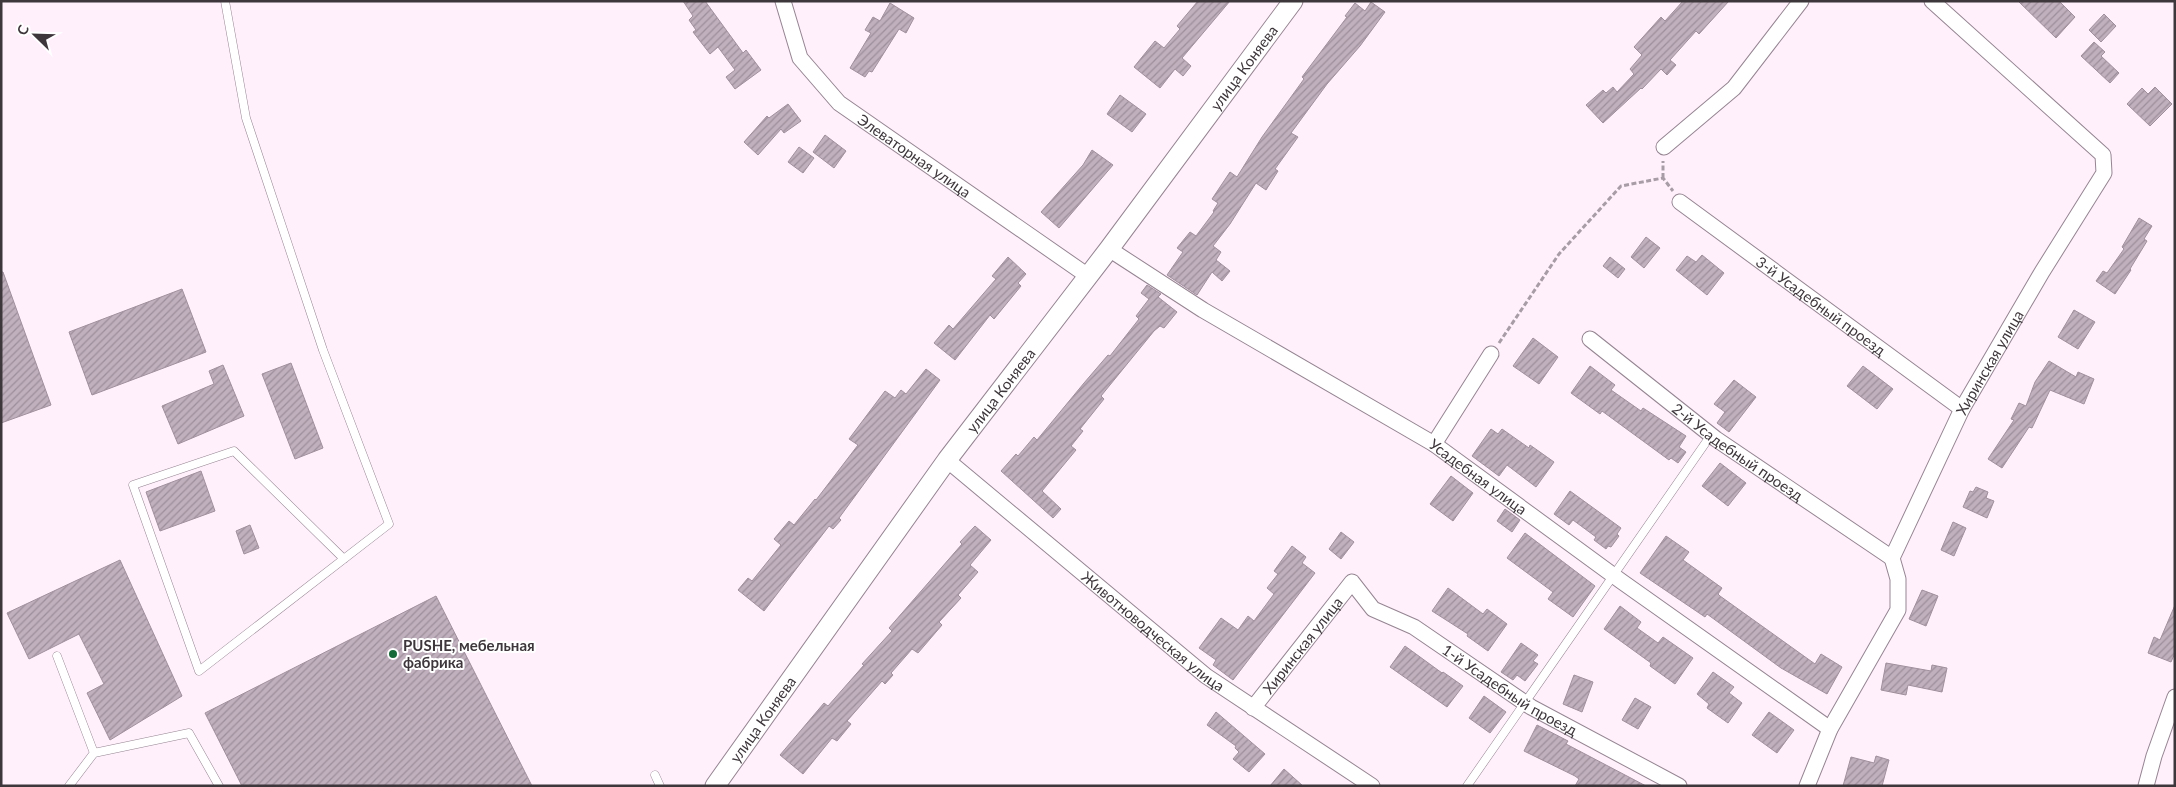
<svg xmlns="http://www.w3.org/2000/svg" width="2176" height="787" viewBox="0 0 2176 787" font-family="Lato,sans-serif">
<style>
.building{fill:url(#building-hatch);stroke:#a08f9c}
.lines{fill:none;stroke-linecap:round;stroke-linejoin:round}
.service-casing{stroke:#958592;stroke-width:9}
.minor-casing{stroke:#958592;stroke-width:17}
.tertiary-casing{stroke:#958592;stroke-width:21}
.path{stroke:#a89da6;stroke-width:3;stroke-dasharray:5 2.5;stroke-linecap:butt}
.service{stroke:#fff;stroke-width:8}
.minor{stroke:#fff;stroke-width:15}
.tertiary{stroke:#fff;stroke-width:19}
.poi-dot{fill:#186939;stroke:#fff;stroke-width:2}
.labels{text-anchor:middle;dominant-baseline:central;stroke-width:4;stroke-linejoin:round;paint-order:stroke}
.street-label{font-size:15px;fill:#3d363b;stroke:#fff}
.poi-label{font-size:15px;font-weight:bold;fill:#3d363b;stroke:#fff;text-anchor:start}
</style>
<defs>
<pattern id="building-hatch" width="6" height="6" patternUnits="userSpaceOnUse" patternTransform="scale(1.25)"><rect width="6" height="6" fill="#c0afbd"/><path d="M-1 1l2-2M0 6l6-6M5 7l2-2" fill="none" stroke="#9d8f9b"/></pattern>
</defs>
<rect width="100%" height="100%" fill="#fff0fc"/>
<path class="building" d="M683,1H705L743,53L746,50L761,70L735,89L726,77L735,70L718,47L710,54L693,32L696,30L689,20L693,16Z
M1198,1H1230L1182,58L1191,66L1183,76L1175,69L1160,88L1134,67L1155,41L1164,48L1180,29L1177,26Z
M1683,1H1729L1699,34L1696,31L1670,60L1676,65L1667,75L1661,69L1642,89L1641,88L1603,123L1586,105L1603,90L1606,93L1613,87L1617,92L1634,74L1630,69L1642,55L1634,47L1661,17L1665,21Z
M2018,1H2059L2075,17L2056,38Z
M1371,2L1385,12L1360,46L1327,84L1291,133L1298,137L1275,169L1278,171L1266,190L1256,183L1230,224L1213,246L1221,252L1216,260L1230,271L1222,281L1212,272L1197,295L1167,275L1183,252L1177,248L1190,232L1196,236L1214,212L1213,211L1218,203L1212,199L1230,172L1237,177L1262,137L1304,79L1302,77L1347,17L1345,16L1355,3L1365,11Z
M890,3L914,18L906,33L899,29L872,72L869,71L865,77L850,68L871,33L865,30L873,17L880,21Z
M2104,14L2116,26L2101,42L2089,30Z
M2094,42L2105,52L2101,56L2119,73L2110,83L2081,56Z
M2155,87L2172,104L2150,126L2127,104L2142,88L2148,94Z
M1120,95L1146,114L1132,132L1107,114Z
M788,104L801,121L784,133L781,129L758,155L744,142L767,116L769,118Z
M825,135L846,151L834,168L813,152Z
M799,147L814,158L803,173L788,162Z
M1092,150L1113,165L1059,228L1041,212L1083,165Z
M2139,218L2152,226L2144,239L2147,241L2130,269L2131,270L2115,294L2096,281L2103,271L2107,273L2124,249L2122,247Z
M1646,237L1660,248L1644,268L1631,257Z
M1702,255L1724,273L1707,295L1676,270L1687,256L1696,262Z
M1008,257L1026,274L1018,283L1021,286L994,319L990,315L955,360L934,343L949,325L953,329L996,279L992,276Z
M1610,257L1625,269L1618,278L1603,266Z
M1,272H3L51,405L1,423Z
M1147,285L1161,294L1158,297L1177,312L1164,328L1160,326L1154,331L1101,396L1104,399L1080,429L1083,431L1071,446L1076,450L1042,491L1061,509L1053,518L1001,471L1016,454L1018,456L1034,437L1037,440L1084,383L1108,355L1110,356L1139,319L1136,316L1149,299L1141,293Z
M182,289L206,352L92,395L69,332Z
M2074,310L2095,322L2078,349L2058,337Z
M1533,338L1558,357L1539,384L1513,366Z
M2049,361L2076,377L2078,372L2094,379L2084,404L2050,390L2032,428L2029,427L2002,468L1988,459L2014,420L2011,419L2019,403L2026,406L2035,382Z
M291,363L323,448L295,459L262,374Z
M223,365L244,416L178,444L162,406L214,384L209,371Z
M1590,366L1615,385L1611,390L1641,411L1643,408L1686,436L1679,447L1686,452L1678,463L1671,458L1669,460L1602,411L1600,414L1571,393Z
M1863,366L1893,389L1877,409L1847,386Z
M926,369L940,380L839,518L841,520L833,529L829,526L764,611L738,590L748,578L752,581L781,545L774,539L789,521L794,525L815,499L816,500L858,445L849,439L885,391L895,398L901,390L906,394Z
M1734,380L1756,397L1729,432L1717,423L1725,412L1714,404Z
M1491,429L1498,434L1502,429L1529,448L1530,445L1554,462L1536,487L1507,465L1499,476L1472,456Z
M1720,463L1746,483L1728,506L1702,486Z
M201,471L215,511L160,531L146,492Z
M1451,476L1473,493L1453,521L1430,504Z
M1976,487L1988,492L1986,498L1994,501L1987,518L1963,507L1970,491L1973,492Z
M1570,491L1621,528L1617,534L1619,536L1611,547L1608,546L1606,549L1594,540L1596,537L1573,520L1569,525L1554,514Z
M1505,509L1520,520L1512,532L1497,521Z
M1953,522L1966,528L1954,556L1941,550Z
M250,525L259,548L244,554L236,531Z
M975,526L991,540L970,565L978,572L958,595L961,598L939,622L942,625L918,653L912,649L891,673L893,675L885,684L882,681L847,721L851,724L837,741L832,738L803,774L780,755L824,703L828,706L864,665L862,664L892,631L889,628L962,544L960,542Z
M1341,532L1354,542L1341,559L1329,549Z
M1525,533L1595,586L1573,617L1548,599L1553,592L1507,558Z
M1666,536L1689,552L1683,560L1722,588L1718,594L1720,596L1815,664L1821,654L1842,667L1827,694L1781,668L1707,614L1705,617L1640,573Z
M1292,546L1306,557L1302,563L1315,573L1233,680L1213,665L1216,660L1199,648L1221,618L1238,630L1248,616L1254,621L1274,594L1267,588L1278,574L1274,571Z
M120,560L182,696L110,740L87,693L104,684L79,634L29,659L7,613Z
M1448,588L1483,614L1487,609L1507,624L1488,651L1467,636L1468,634L1432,611Z
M1922,590L1938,596L1926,626L1909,619Z
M436,596L532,786H242L205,713Z
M2175,605V653L2171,662L2148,653L2154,637L2160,640Z
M1620,606L1641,622L1637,628L1658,643L1663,637L1693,658L1675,684L1650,666L1651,663L1604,629Z
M1521,643L1538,655L1533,661L1538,664L1525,681L1517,675L1513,680L1501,672Z
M1405,646L1442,673L1443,672L1463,686L1447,707L1390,667Z
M1886,663L1931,671L1932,665L1947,668L1942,692L1908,685L1906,695L1881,690Z
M1713,672L1734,687L1729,693L1742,703L1728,723L1707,708L1709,704L1697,694Z
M1574,675L1593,682L1582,712L1563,704Z
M1484,696L1506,712L1490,733L1469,718Z
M1635,698L1651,707L1638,729L1622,720Z
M1216,712L1265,754L1249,772L1233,759L1239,752L1235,748L1236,746L1207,725Z
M1769,712L1794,730L1777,753L1752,735Z
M1537,725L1568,741L1566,744L1646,786H1575L1579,779L1575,776L1524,751Z
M1876,756L1889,760L1882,786H1843L1851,757L1874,763Z
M1284,769L1303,786H1270Z"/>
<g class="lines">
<g class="service-casing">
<path id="service" d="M225,1L246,118L323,350L389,524L199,671L133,485L234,451L344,559
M57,656L94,753L69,786
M94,753L189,733L219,786
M655,775L660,786
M1467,786L1711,435"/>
</g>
<g class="minor-casing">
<g id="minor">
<path id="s1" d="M783,1L800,58L839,103L1088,276"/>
<path d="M1664,147L1734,88L1801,1"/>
<path id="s2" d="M1680,202L1962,409"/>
<path id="s3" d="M1109,249L1203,310L1434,444L1621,581L1830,729"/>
<path id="s4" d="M1590,339L1716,439L1892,558"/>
<path d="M1434,444L1491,354"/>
<path id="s5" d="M947,460L1206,676L1372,786"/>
<path id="s6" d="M1253,708L1352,582L1373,609L1414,627L1531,707L1679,786"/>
<path id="s7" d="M1807,786L1830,729L1898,610V579L1892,558L1962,409L2042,272L2104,173L2103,155L1932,1"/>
<path d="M2146,786L2154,756L2175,697"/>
</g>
</g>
<g class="tertiary-casing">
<g id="tertiary">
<path id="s8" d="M715,786L947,460L1109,249L1293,1"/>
</g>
</g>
<path class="path" d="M1663,178V161
M1499,343L1559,254L1621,186L1663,178L1673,191"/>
<use href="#service" class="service"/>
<use href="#minor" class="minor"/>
<use href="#tertiary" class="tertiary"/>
</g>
<circle class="poi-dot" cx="393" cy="654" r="5"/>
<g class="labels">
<g class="street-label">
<text stroke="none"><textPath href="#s8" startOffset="892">улица Коняева</textPath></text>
<text stroke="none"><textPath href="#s1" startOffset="211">Элеваторная улица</textPath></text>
<text stroke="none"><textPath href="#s2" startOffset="175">3-й Усадебный проезд</textPath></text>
<text stroke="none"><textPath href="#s7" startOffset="470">Хиринская улица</textPath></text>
<text stroke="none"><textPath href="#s8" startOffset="488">улица Коняева</textPath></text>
<text stroke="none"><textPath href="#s4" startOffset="186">2-й Усадебный проезд</textPath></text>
<text stroke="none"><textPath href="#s3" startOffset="434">Усадебная улица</textPath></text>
<text stroke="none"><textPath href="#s5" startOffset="268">Животноводческая улица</textPath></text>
<text stroke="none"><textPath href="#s6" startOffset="80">Хиринская улица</textPath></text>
<text stroke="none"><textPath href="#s6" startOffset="354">1-й Усадебный проезд</textPath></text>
<text stroke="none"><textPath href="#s8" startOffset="82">улица Коняева</textPath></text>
</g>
<g class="poi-label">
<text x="403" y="645">PUSHE, мебельная<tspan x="403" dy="17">фабрика</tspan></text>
</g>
</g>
<rect width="2176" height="787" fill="none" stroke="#3d363b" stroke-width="5"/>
<g transform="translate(35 35) rotate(293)" stroke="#ffffff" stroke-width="4" paint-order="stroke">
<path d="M0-4L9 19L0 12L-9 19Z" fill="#3d363b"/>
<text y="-8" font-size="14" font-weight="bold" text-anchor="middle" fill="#3d363b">С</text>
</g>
</svg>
